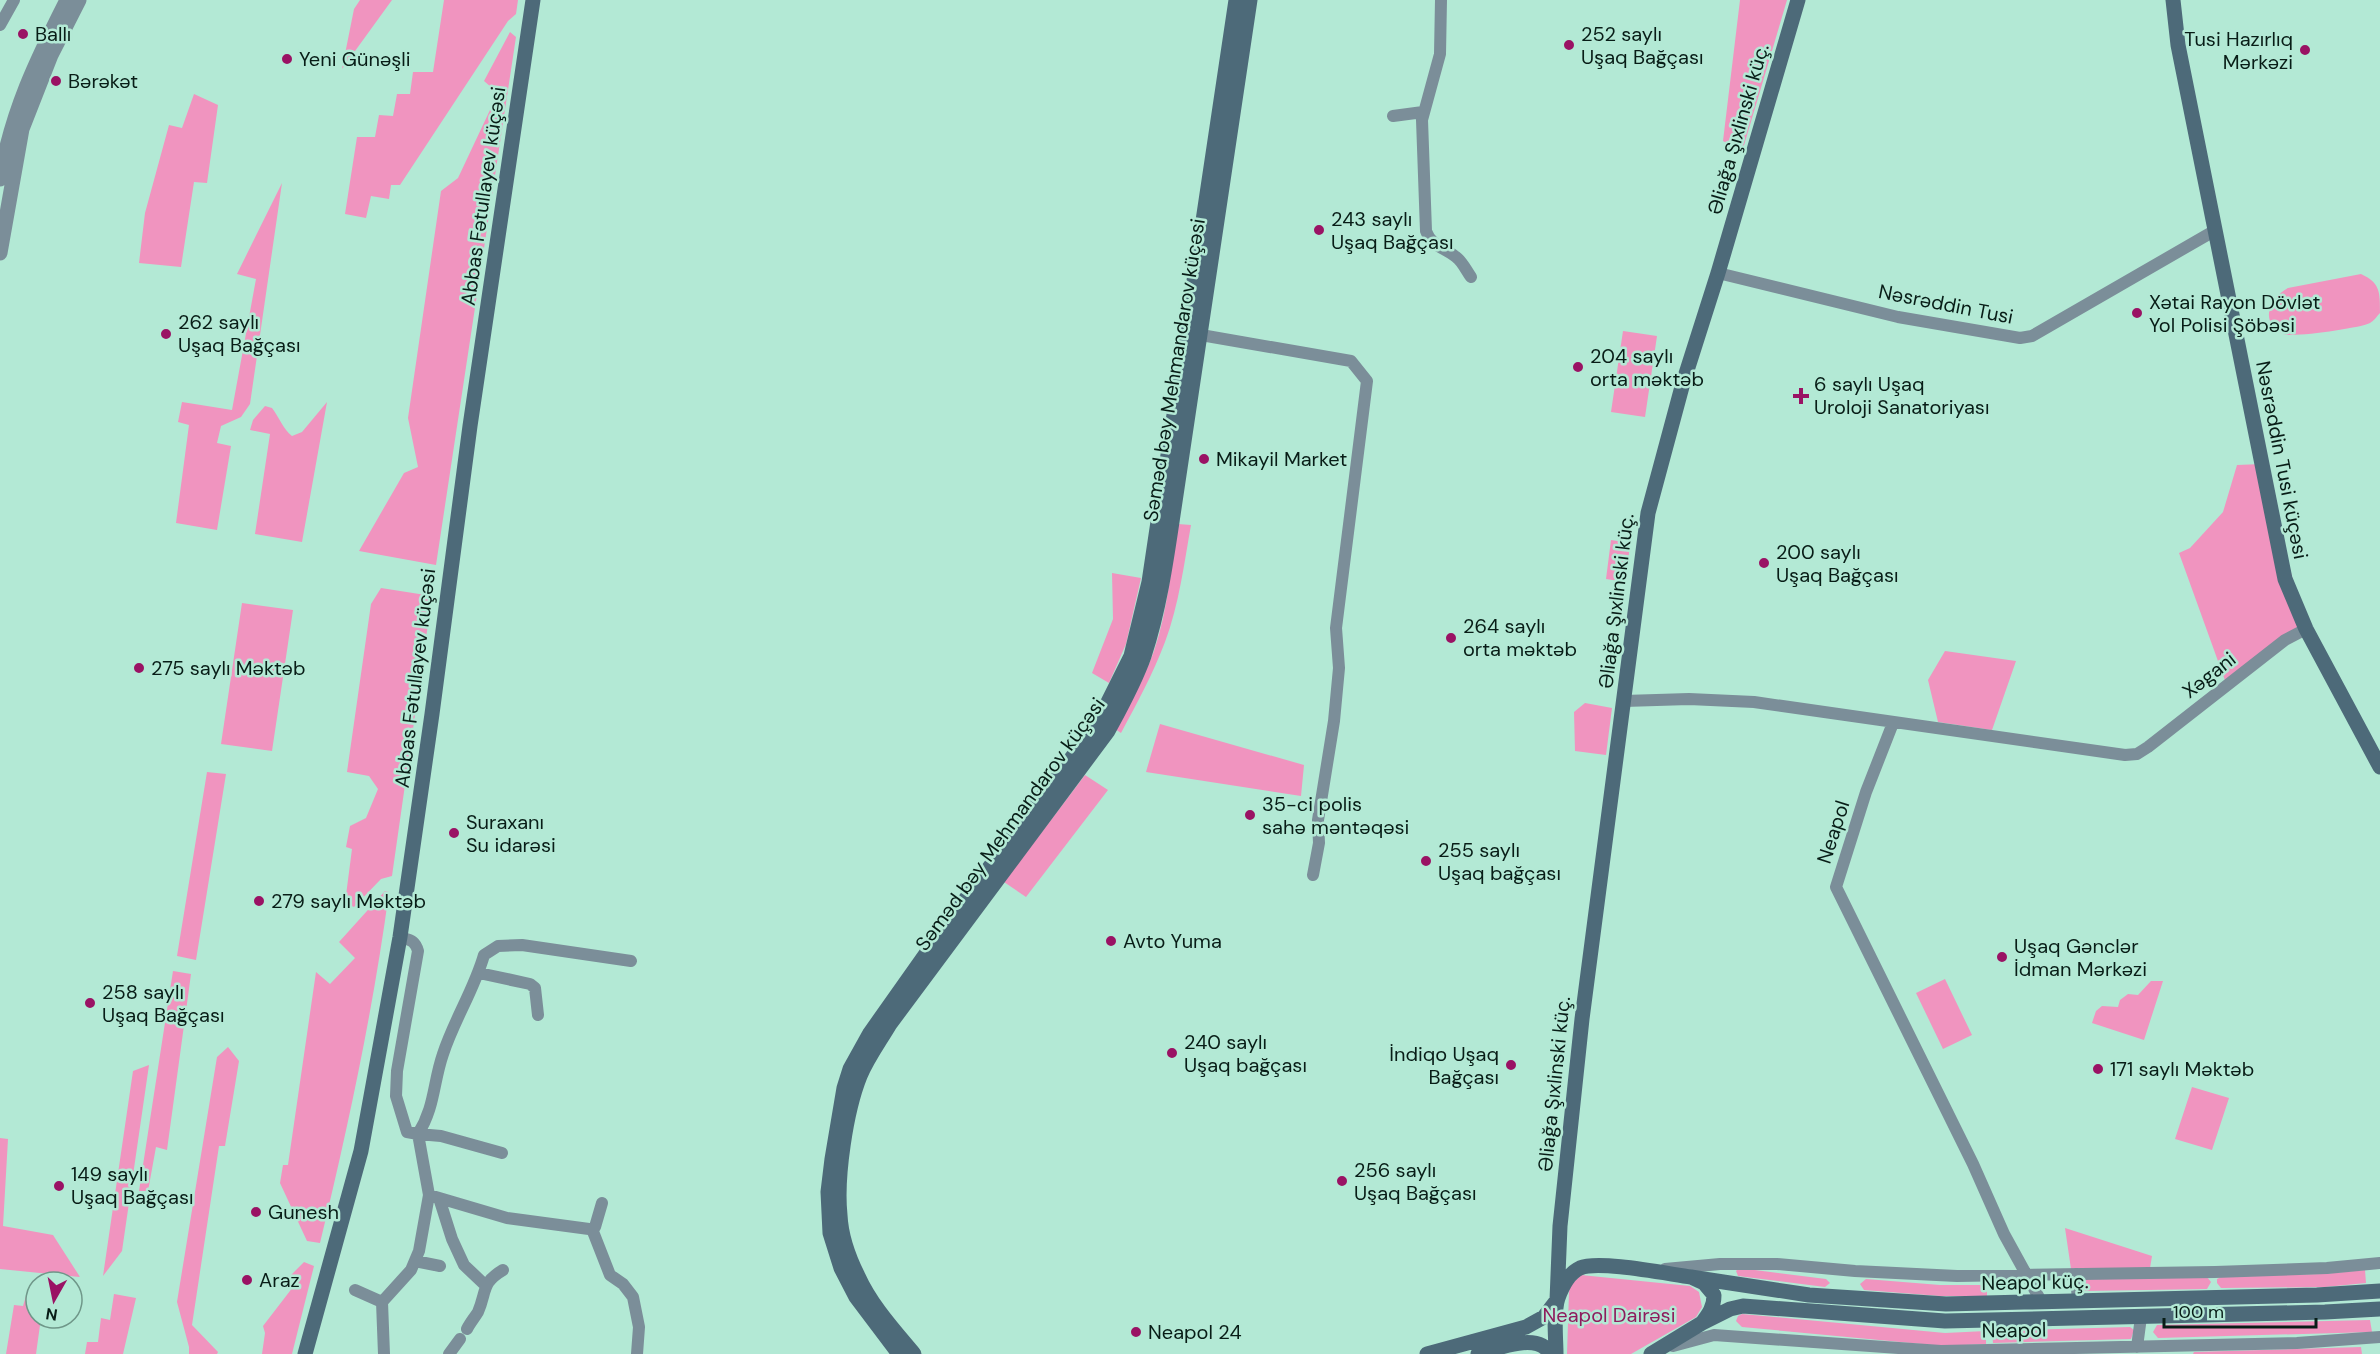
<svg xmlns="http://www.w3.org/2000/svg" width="2380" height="1354" viewBox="0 0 2380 1354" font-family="'DM Sans',sans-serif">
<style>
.green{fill:#f094bf}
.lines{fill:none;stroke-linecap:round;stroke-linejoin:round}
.minor{stroke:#7b8e99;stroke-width:12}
.tertiary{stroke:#7b8e99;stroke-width:15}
.secondary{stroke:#4d6a79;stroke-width:15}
.poi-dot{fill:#9a1264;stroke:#b3e9d5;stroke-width:2}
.labels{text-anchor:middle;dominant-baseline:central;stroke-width:5;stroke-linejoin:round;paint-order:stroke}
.poi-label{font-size:20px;fill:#081d17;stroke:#b3e9d5;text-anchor:start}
.street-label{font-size:20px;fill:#081d17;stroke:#b3e9d5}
.park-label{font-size:20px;fill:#8e1c5d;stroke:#b3e9d5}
</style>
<rect width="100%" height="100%" fill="#b3e9d5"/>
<path class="green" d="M360,0H392L342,69L354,9Z
M444,0H518L516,14L508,21L400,185H391L389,199L371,196L366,218L345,214L357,137H375L379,115L393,116L397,94H410L413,72H433Z
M1740,0H1787L1742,152L1723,141Z
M510,32L516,37L436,565L359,551L404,473L418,467L408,418L441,191L458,178L498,93L484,81Z
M194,94L218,105L207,183L194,182L181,267L139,263L145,213L169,125L182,128Z
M282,183L250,404L241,417L221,426L217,443L231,446L217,530L176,523L189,425L178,422L182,402L232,410L256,279L237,274Z
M2361,274C2380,283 2380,291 2380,313C2377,316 2374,321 2370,323C2361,328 2291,338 2283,334C2259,322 2269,298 2288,288Z
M1623,331L1657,336L1645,417L1611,412Z
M327,402L302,542L255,534L270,434L250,430L253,420L265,406L272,408C279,417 283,429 292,436L302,432Z
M2262,464L2306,629L2227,686L2179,553L2190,548L2223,512L2237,465Z
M1178,524L1191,525C1184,564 1179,605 1165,642C1153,674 1137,703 1121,733L1115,729C1129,704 1144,679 1154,651C1168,610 1171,566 1178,524Z
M1611,540L1630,543L1626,582L1606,579Z
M1112,573L1141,578L1126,644L1109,683L1092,673L1113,619Z
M381,588L432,596L392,876L381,879L354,907L345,903L352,849L346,847L350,826L366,818L378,789L369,776L347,772L371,604Z
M242,603L293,610L272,751L221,744Z
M1945,651L2016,661L1992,730L1938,722L1928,680Z
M1585,703L1612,708L1606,755L1575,751L1574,712Z
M1160,724L1304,765L1301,796L1146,772Z
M207,772L226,774L196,960L177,956Z
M1085,775L1108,790L1026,897L1004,882Z
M385,891L389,892C373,1011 348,1127 320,1243L307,1241L280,1183L283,1165H288L316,972L330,984L355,958L339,942Z
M173,971L191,974L167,1150L156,1147L148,1191H139Z
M1945,979L1972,1035L1943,1049L1916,993Z
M2151,981H2163L2144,1040L2092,1023L2096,1011L2102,1006L2118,1007L2120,1000L2128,994L2138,995Z
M228,1047L239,1061L225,1146H219L192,1325L218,1352L217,1354H189V1347L177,1302L217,1057Z
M149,1065L122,1251L103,1276L133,1071Z
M2192,1087L2229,1098L2212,1150L2175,1139Z
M0,1138L8,1139L3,1226L53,1235L80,1277L0,1269Z
M2065,1228L2152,1256L2150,1268L2071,1269Z
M304,1262L314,1266L292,1354H262L265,1333L263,1326L293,1287L286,1280Z
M1739,1268L1826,1279L1830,1283L1825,1287L1738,1276L1736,1271Z
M2365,1270L2366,1283L2325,1287L2221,1288L2217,1283V1279L2223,1276L2323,1274Z
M1581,1275L1690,1286L1699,1292L1702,1307L1696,1317L1631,1354H1567L1569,1292L1570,1286Z
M2207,1277L2211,1282L2207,1289L2085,1291L2081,1282L2082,1279Z
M1866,1279L1940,1285H1987V1296H1940L1864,1290L1860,1284Z
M114,1294L136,1298L123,1354H85L87,1342H98L101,1318L110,1320Z
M26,1296L36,1298V1318H41L36,1354H6L14,1305L23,1306Z
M1742,1314L1945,1333L1986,1331V1344L1943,1346L1742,1327L1736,1321L1738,1316Z
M2370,1320L2372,1332L2158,1338L2153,1332L2157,1325Z
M2130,1327L2134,1330L2131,1339L1993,1343L1992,1331Z
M2361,1347L2362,1354H2193L2194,1352Z"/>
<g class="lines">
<path class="minor" d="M1441,0L1440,54L1422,120L1426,231C1432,247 1444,247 1456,257C1462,261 1466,270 1471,277
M0,25L14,0
M1393,116L1423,112
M1718,273L1898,317L2020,338L2032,336L2214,231
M1201,335L1351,361L1367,381L1336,628L1339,668L1334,721L1318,820L1319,843L1313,875
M1624,701L1689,699L1754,702L2125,755L2137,754L2148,747L2285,640L2306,629
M1893,723L1866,792L1836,887L1973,1164L2004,1234L2042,1303
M479,973L530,984L535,988L538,1015
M502,1153L441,1136L418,1134C435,1107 433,1083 443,1054C454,1020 474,990 484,955L498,946L522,945L631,961
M429,1195L507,1218L589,1229L595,1227L602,1203
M439,1198L452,1239L464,1265L485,1285
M592,1229L610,1275L623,1284L633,1297L639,1327L637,1354
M415,1261L440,1266
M1665,1269L1720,1264H1777L1855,1271L1957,1276L2215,1272L2327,1268L2380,1263
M2076,1274L2078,1302
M355,1290L382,1302
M467,1329C470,1323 475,1317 478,1312C487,1291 481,1283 503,1270
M1673,1346L1714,1335L1941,1351L2297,1343L2380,1337
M2137,1347L2141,1317
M384,1354L382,1302L411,1270L419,1251L429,1195L418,1134L407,1132L396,1096L397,1071L418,951C415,940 410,940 400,937
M449,1354L460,1339"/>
<path class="tertiary" d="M0,179C12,111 36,61 67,0
M0,253L22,129L51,55L79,0"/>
<path class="secondary" d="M2173,0L2178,45L2285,579L2306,629L2380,767
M1691,1277L1809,1295L1946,1304L2317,1295L2380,1291
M1702,1323L1730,1309L1743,1306L1945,1321L2325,1312L2380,1309
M305,1354L361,1151L400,937L432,714L470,426L533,0
M899,1354L856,1297L841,1268L830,1233L828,1192L832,1159L844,1088L850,1069L870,1033L947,924L1097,724L1131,656L1149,582L1236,0
M914,1354C894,1330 871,1305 858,1276C849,1258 841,1236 840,1215C836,1177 846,1111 860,1076C868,1057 880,1041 890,1024L1108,731C1121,707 1135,682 1144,656C1159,610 1166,563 1173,515L1250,0
M1427,1354L1526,1327L1544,1317L1557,1300L1560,1226L1582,1019L1648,513L1683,383L1718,273L1798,0
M1478,1354C1496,1349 1539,1331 1550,1354
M1556,1354C1556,1339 1553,1311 1558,1298C1562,1287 1569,1273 1580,1268C1599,1260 1668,1274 1691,1277L1704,1283L1714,1295C1714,1307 1709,1314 1702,1323L1651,1354"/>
</g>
<g class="poi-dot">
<circle cx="23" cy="34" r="6"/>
<circle cx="1569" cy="45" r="6"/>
<circle cx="2305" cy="50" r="6"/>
<circle cx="287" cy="59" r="6"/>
<circle cx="56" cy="81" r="6"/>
<circle cx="1319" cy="230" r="6"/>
<circle cx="2137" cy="313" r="6"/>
<circle cx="166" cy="334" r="6"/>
<circle cx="1578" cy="367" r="6"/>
<path d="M1798 387h6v6h6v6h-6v6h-6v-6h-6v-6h6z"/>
<circle cx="1204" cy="459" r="6"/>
<circle cx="1764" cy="563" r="6"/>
<circle cx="1451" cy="638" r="6"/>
<circle cx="139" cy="668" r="6"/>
<circle cx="1250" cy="815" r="6"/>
<circle cx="454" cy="833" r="6"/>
<circle cx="1426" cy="861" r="6"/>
<circle cx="259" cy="901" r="6"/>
<circle cx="1111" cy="941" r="6"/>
<circle cx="2002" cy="957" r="6"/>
<circle cx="90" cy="1003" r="6"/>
<circle cx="1172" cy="1053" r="6"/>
<circle cx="1511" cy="1065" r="6"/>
<circle cx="2098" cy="1069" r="6"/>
<circle cx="1342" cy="1181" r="6"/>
<circle cx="59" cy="1186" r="6"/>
<circle cx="256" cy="1212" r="6"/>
<circle cx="247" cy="1280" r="6"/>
<circle cx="1136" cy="1332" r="6"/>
</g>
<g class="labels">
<g class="poi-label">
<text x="35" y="34">Ballı</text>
<text x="1581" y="34">252 saylı<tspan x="1581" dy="23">Uşaq Bağçası</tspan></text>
<text x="2293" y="39" text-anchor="end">Tusi Hazırlıq<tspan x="2293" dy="23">Mərkəzi</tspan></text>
<text x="299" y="59">Yeni Günəşli</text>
<text x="68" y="81">Bərəkət</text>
<text x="1331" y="219">243 saylı<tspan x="1331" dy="23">Uşaq Bağçası</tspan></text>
<text x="2149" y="302">Xətai Rayon Dövlət<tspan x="2149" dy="23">Yol Polisi Şöbəsi</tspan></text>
<text x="178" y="322">262 saylı<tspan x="178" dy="23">Uşaq Bağçası</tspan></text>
<text x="1590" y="356">204 saylı<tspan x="1590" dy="23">orta məktəb</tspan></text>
<text x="1814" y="384">6 saylı Uşaq<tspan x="1814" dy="23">Uroloji Sanatoriyası</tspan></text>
<text x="1216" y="459">Mikayil Market</text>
<text x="1776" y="552">200 saylı<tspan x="1776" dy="23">Uşaq Bağçası</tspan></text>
<text x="1463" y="626">264 saylı<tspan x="1463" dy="23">orta məktəb</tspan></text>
<text x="151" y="668">275 saylı Məktəb</text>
<text x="1262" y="804">35-ci polis<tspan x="1262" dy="23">sahə məntəqəsi</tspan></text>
<text x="466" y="822">Suraxanı<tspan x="466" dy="23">Su idarəsi</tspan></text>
<text x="1438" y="850">255 saylı<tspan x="1438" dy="23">Uşaq bağçası</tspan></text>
<text x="271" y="901">279 saylı Məktəb</text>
<text x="1123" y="941">Avto Yuma</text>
<text x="2014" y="946">Uşaq Gənclər<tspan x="2014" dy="23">İdman Mərkəzi</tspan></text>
<text x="102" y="992">258 saylı<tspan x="102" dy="23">Uşaq Bağçası</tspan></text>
<text x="1184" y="1042">240 saylı<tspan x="1184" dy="23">Uşaq bağçası</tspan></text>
<text x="1499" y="1054" text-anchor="end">İndiqo Uşaq<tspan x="1499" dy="23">Bağçası</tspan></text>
<text x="2110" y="1069">171 saylı Məktəb</text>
<text x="1354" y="1170">256 saylı<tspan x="1354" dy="23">Uşaq Bağçası</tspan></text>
<text x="71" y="1174">149 saylı<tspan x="71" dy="23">Uşaq Bağçası</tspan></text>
<text x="268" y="1212">Gunesh</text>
<text x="259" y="1280">Araz</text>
<text x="1148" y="1332">Neapol 24</text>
</g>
<g class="street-label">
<text transform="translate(1738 129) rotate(-74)">Əliağa Şıxlinski küç.</text>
<text transform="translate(483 196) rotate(-82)">Abbas Fətullayev küçəsi</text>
<text transform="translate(1946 304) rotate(11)">Nəsrəddin Tusi</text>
<text transform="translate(1174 370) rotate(-81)">Səməd bəy Mehmandarov küçəsi</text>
<text transform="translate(2282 460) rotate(79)">Nəsrəddin Tusi küçəsi</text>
<text transform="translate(1616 601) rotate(-83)">Əliağa Şıxlinski küç.</text>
<text transform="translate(2209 675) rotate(-38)">Xəgani</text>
<text transform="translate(415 678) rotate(-83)">Abbas Fətullayev küçəsi</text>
<text transform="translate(1010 824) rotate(-54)">Səməd bəy Mehmandarov küçəsi</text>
<text transform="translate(1833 832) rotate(-72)">Neapol</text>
<text transform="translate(1554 1084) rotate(-84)">Əliağa Şıxlinski küç.</text>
<text transform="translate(2035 1282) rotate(-1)">Neapol küç.</text>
<text transform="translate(2014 1330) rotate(-1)">Neapol</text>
</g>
<g class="park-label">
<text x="1609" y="1315">Neapol Dairəsi</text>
</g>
</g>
<g transform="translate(54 1300) rotate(189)"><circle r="28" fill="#b3e9d5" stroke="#6f9789" stroke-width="1.5"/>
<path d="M0-4.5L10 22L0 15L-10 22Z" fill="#9a1264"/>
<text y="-9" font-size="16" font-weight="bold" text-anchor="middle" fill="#081d17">N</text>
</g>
<path d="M2164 1318v9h152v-9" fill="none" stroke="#081d17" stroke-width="3"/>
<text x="2173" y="1318" font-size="18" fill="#081d17" stroke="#b3e9d5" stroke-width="4.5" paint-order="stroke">100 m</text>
</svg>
